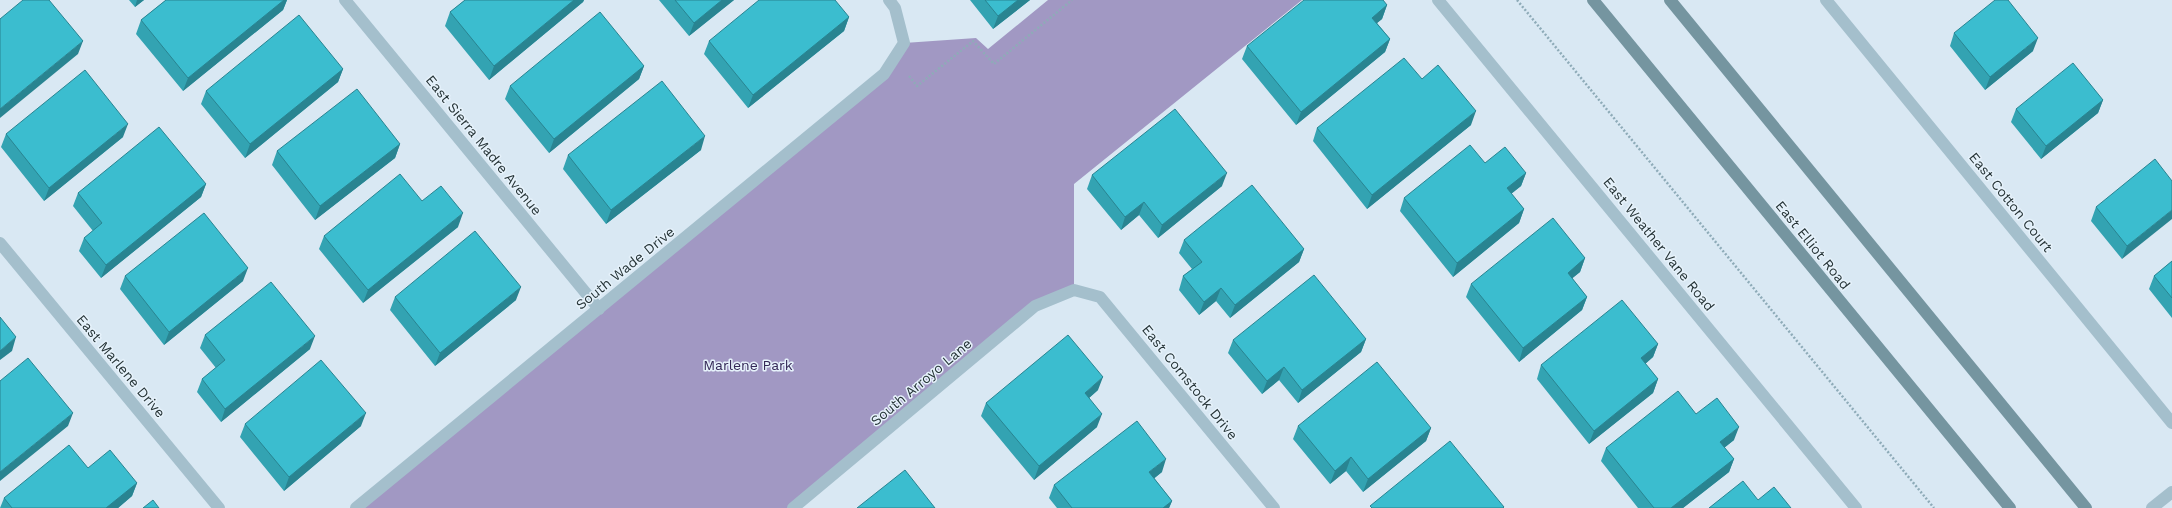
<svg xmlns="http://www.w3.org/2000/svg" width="2172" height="508" viewBox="0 0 2172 508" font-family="'Work Sans',sans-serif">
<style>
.green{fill:#a198c3}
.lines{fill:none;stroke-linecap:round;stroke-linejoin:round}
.path{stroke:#8eabb8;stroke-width:2.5;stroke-dasharray:2 2;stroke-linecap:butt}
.street{stroke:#a4bfcc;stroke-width:12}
.secondary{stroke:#7595a0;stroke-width:12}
.wall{fill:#33a3b2}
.shaded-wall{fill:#298491}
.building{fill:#3bbdcf;stroke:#298491}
.labels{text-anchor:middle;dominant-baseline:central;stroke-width:3;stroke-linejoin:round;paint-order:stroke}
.street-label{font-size:14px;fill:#263437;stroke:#e6f2fb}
.park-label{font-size:14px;fill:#342857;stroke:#e6f2fb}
</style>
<rect width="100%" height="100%" fill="#d9e8f3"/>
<path class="green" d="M1048,0H1302L1074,184V290L1035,306L791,508H356L884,74L904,43L976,38L988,49Z"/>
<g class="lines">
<path class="path" d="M1517,0L1934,508
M909,76L917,86L973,41L994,64L1072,0"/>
<path class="street" d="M345,0L599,309
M1438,0L1856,508
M1826,0L2172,423
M0,243L219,508
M356,508L884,74L904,43L895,8L889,0
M793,508L1035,306L1074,290L1100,297L1274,508
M2152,508L2172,492"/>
<path class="secondary" d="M1593,0L2010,508
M1670,0L2086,508"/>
</g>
<path class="wall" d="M129,0H144L135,7Z
M166,0H287L283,10L183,91L136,34L141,20Z
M465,0H584L583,2L489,80L445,26L450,12Z
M659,0H734L689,36Z
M970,0H1030L993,29Z
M1387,5L1382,19L1377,23L1390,39L1385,52L1296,125L1242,59L1247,46Z
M849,17L844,31L748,108L704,54L709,41Z
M1954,33L2033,51L1985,90L1950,46Z
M644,66L639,79L549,153L505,99L510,86Z
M343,69L338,82L245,158L201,104L206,91Z
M1422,79L1471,125L1367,209L1313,141L1317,128Z
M2103,100L2098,113L2041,159L2011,122L2016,109Z
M6,134L123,137L44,201L1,147Z
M400,144L395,158L315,220L272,165L277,151Z
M701,150L606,224L563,169L568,155Z
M1485,163L1526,173L1521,186L1511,194L1524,209L1519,223L1453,277L1400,211L1404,198Z
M1092,175L1222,186L1158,238L1139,215L1121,230L1087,189Z
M2172,181L2122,259L2091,221L2096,207Z
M206,184L201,197L101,278L79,251L84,238L93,231L73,206L78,193Z
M422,201L458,227L363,303L319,249L324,236Z
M1184,240L1304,249L1299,262L1230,318L1216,301L1199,315L1179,290L1183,276L1192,269L1179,253Z
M1585,258L1580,272L1572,278L1587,297L1582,310L1519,362L1466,297L1471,284Z
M2172,261V318L2149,289L2154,276Z
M125,276L243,281L164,345L120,289Z
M395,297L516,300L435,366L390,310Z
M205,335L310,349L221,422L197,392L202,379L216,368L200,348Z
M1366,339L1361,352L1298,403L1279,380L1262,394L1228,353L1233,340Z
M1658,344L1653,357L1645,364L1658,379L1653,393L1589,444L1537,379L1541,365Z
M1098,390L1089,398L1097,427L1034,480L981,416L986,403Z
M1696,414L1734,440L1724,448L1734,459L1729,472L1683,508H1638L1601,461L1606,448Z
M245,424L361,426L284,491L240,437Z
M1298,426L1431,428L1426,441L1363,492L1346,471L1330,484L1293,439Z
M1162,472L1154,478L1172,501L1169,508H1057L1049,498L1054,485Z
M137,483L132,496L118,508H0L4,498Z"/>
<path class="shaded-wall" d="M137,0H144L135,7Z
M284,0H287L283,10L183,91L188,78Z
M574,0H584L583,2L489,80L494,66Z
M722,0H734L689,36L694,23Z
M1018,0H1030L993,29L998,16Z
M1387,5L1382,19L1367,31L1372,18Z
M849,17L844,31L748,108L753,95Z
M2038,38L2033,51L1985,90L1990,77Z
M1390,39L1385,52L1296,125L1301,112Z
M83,41L78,54L0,118V109Z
M644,66L639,79L549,153L554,139Z
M343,69L338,82L245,158L250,144Z
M2103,100L2098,113L2041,159L2046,146Z
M1476,111L1471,125L1367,209L1372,195Z
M128,124L123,137L44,201L49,188Z
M705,136L701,150L606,224L611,210Z
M400,144L395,158L315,220L320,206Z
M1227,173L1222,186L1158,238L1162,225Z
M1526,173L1521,186L1502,201L1507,188Z
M206,184L201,197L101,278L106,265Z
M1144,202L1139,215L1121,230L1125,217Z
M1524,209L1519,223L1453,277L1457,263Z
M2172,210V219L2122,259L2127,246Z
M463,213L458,227L363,303L368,290Z
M1304,249L1299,262L1230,318L1235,305Z
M1585,258L1580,272L1563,286L1568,273Z
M248,268L243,281L164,345L169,332Z
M521,287L516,300L435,366L440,353Z
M1221,288L1216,301L1199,315L1204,302Z
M1587,297L1582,310L1519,362L1523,348Z
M315,336L310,349L221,422L225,409Z
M16,337L12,351L0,360V351Z
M1366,339L1361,352L1298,403L1302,390Z
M1658,344L1653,357L1636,372L1641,358Z
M1284,367L1279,380L1262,394L1267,381Z
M1103,377L1098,390L1080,406L1085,393Z
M1658,379L1653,393L1589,444L1594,431Z
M73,413L68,426L0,481V472Z
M366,413L361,426L284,491L289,477Z
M1102,414L1097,427L1034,480L1039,466Z
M1739,427L1734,440L1715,455L1720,442Z
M1431,428L1426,441L1363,492L1368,479Z
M1351,457L1346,471L1330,484L1335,471Z
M1166,459L1162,472L1145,486L1149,472Z
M1734,459L1729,472L1683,508H1671Z
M137,483L132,496L118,508H106Z
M1172,501L1169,508H1163Z"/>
<path class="building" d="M23,0H49L83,41L0,109V19Z
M166,0H284L188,78L141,20Z
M465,0H574L494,66L450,12Z
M675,0H722L694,23Z
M759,0H835L849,17L753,95L709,41Z
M985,0H1018L998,16Z
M1304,0H1383L1387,5L1372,18L1390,39L1301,112L1247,46Z
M1995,0H2008L2038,38L1990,77L1954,33Z
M600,12L644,66L554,139L510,86Z
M299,15L343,69L250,144L206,91Z
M1404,58L1422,79L1438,65L1476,111L1372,195L1317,128Z
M2073,63L2103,100L2046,146L2016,109Z
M85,70L128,124L49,188L6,134Z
M662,81L705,136L611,210L568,155Z
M357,89L400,144L320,206L277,151Z
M1175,109L1227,173L1162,225L1144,202L1125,217L1092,175Z
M159,127L206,184L106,265L84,238L102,223L78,193Z
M1470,145L1485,163L1505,147L1526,173L1507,188L1524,209L1457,263L1404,198Z
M2155,159L2172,181V210L2127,246L2096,207Z
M400,174L422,201L441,186L463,213L368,290L324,236Z
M1252,185L1304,249L1235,305L1221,288L1204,302L1183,276L1202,262L1184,240Z
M204,213L248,268L169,332L125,276Z
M1553,218L1585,258L1568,273L1587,297L1523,348L1471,284Z
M475,231L521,287L440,353L395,297Z
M2172,261V298L2154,276Z
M1314,275L1366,339L1302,390L1284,367L1267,381L1233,340Z
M271,282L315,336L225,409L202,379L225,360L205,335Z
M1622,300L1658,344L1641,358L1658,379L1594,431L1541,365Z
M0,317L16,337L0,351Z
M1068,335L1103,377L1085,393L1102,414L1039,466L986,403Z
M28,358L73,413L0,472V381Z
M321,360L366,413L289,477L245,424Z
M1377,362L1431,428L1368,479L1351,457L1335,471L1298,426Z
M1678,391L1696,414L1717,398L1739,427L1720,442L1734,459L1671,508H1654L1606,448Z
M1137,421L1166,459L1149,472L1172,501L1163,508H1072L1054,485Z
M1450,441L1504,507L1503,508H1372L1370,506Z
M69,445L88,468L110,450L137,483L106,508H12L4,498Z
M905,470L935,508H857Z
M1743,481L1758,500L1774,487L1791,508H1709Z
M153,500L159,508H143Z"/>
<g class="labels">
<g class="street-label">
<text transform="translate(484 145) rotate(51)">East Sierra Madre Avenue</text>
<text transform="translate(2011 202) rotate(51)">East Cotton Court</text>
<text transform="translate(1659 244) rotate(51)">East Weather Vane Road</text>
<text transform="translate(1813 245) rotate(51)">East Elliot Road</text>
<text transform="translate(625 268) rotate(-39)">South Wade Drive</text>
<text transform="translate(121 366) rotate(50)">East Marlene Drive</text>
<text transform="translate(921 382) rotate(-40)">South Arroyo Lane</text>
<text transform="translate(1190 382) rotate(51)">East Comstock Drive</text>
</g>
<g class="park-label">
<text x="748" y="365">Marlene Park</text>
</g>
</g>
</svg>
